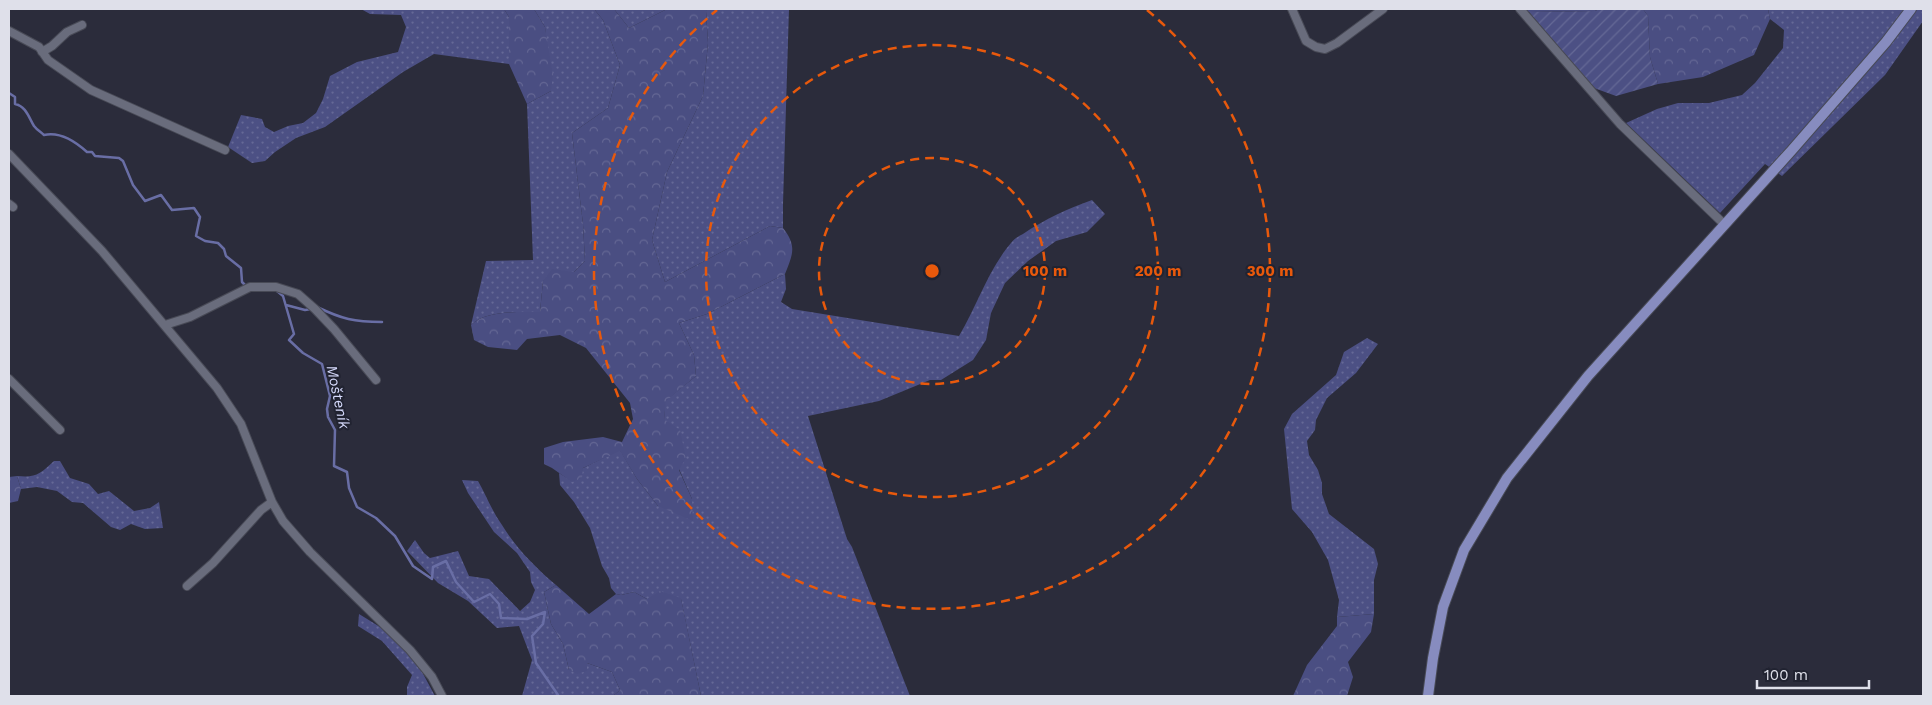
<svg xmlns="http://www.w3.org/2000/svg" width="1932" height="705" viewBox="0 0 1932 705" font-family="'Work Sans',sans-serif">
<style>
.grass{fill:url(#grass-dots)}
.forest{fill:url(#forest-crowns)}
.garden{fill:url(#garden-furrows)}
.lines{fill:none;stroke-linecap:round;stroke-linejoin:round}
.stream{stroke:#696ea5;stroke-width:2.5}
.minor-casing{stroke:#484a56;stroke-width:10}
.major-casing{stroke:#484a56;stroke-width:12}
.minor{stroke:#696c7c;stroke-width:8}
.major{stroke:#878cbf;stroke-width:10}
.ring{fill:none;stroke:#e8590c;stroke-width:2.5;stroke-dasharray:9 6}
.labels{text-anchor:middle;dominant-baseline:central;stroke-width:4;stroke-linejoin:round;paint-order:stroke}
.water-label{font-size:15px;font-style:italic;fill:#d6dafc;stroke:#212331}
.centre{fill:#e8590c;stroke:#212331;stroke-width:2.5}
.ring-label{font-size:15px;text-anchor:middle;font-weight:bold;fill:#e8590c;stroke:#212331;stroke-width:4;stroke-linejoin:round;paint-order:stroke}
</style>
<defs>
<pattern id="grass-dots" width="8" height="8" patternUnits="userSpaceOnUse" patternTransform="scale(1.25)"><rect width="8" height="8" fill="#4c5084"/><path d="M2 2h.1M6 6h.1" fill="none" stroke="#656996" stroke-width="1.8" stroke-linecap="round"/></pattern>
<pattern id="forest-crowns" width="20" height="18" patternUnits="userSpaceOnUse" patternTransform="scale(1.25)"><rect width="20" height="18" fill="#4a4e82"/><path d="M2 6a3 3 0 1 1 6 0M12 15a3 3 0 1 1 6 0" fill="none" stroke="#646794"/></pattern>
<pattern id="garden-furrows" width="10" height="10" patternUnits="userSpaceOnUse" patternTransform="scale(1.25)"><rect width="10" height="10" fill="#4c5084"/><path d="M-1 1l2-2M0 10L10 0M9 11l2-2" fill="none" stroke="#656996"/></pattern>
</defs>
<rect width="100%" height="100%" fill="#2b2c3b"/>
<path class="grass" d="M361,9H504L509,17V64L434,54L403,72L325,127L296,138L275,152L265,161L252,163L228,147L241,115L262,119L265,127L274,132L288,126L303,123L316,113L323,99L330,76L357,62L398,52L406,27L401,15L370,14Z
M534,9H594L603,20L620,65L608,108L572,133L583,224L585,261L574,272L543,281L540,312C520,312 486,310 471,325L486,261L533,260L527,104L551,91L545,27Z
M614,9H667L629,28Z
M708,9H789L783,204V228L770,226L665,282L652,240L667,172L703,96L708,43L706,11Z
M1768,9H1923V21L1885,75L1782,176L1765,164L1720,213L1626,123L1657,109L1678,103H1709L1742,95L1755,83L1783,48L1784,30L1770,19Z
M1092,200L1105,214L1087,232L1056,241L1028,261L1005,283L991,313L986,340L973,360L941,380H930L879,401L808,416L847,539L852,547L910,696H701L681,599H647L634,592L621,595L616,594L611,588L609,578L602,566L590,528L574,502L560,485L559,473L572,481L583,468L620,450L637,479L658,506L692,499L679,469L664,420L665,401L696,376L694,355L679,323L707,314L785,274L786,289L781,302L792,309L959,336C977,306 988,270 1011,243C1014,239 1019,236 1023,234C1045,219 1067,209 1092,200Z
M1367,338L1378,344L1356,373L1327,398L1316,420L1315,430L1307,441L1309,455L1318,470L1322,483V494L1329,514L1374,549L1378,564L1374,580V614L1337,617L1339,600L1328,560L1312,532L1292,509L1284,429L1292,414L1336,375L1344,352Z
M54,461H60L70,478L89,484L98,494L109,491L134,511L150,508L159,502L163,528L145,529L131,524L120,530L111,527L83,503L72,502L57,491L37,487L21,489L17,476C36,478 40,474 54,461Z
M462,480L478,481C486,495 492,511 502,525C516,548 536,568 556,585L544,592L551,624L563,644L569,670L587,663L612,672L620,690L613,696H522L532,660L519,626L497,628L468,601L438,583L407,551L415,540L424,553L430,558L458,551L469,576L489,579L520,611L530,602L535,590L531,582L530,572L517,553L494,532L468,493Z
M359,614L393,635L414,657L435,696H407V687L412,675L382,641L358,626Z"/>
<path class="forest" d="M504,9H534L545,27L553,75L551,91L527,104L509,64V17Z
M594,9H614L629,28L667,9H708L706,12L708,43L703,96L667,172L652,240L665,282L770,226L783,228C797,246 793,254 785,274L707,314L679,323L694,355L696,376L666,401L664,419L680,430L686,458L679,470L692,499L693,521L658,506L637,479L620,451L583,468L582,478L572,482L552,468L544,464V448L563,442L603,437L622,442L633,419L630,403L586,348L560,335L527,339L517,350L488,347L474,340L471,325C486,310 520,312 540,312L543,281L552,269L574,272L585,261L583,224L572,133L608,108L620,65L603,20Z
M1510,9H1599L1595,11L1529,12Z
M1643,9H1768L1770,19L1754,55L1703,77L1658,84L1650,57L1648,16Z
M17,476L21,489L18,501L9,503V477Z
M556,585L589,614L616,594L621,595L634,592L647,599L660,591L681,598L701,696H613L620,690L612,672L587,663V671L577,674L569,670L563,644L551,624L544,592Z
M1374,614L1371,632L1348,662L1353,677L1347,696H1293L1307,665L1337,626V617Z"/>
<path class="garden" d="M1599,9H1643L1648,16L1650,57L1658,84L1616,96L1594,88L1529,12L1595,11Z"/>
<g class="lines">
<path class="stream" d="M9,93L15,97V104C26,106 29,118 34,126C37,130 41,132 44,135C61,131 76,142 87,152H92L95,156L119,158L123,161L133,185L145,201L161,195L172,210L194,208L200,217L196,236L205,241L218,243L224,249L226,256L241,268L242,282L246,286
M277,291L283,296L294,334L289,340L303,353L322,364L330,396L327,409L328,417L335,430L334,466L347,472L349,488L357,507L376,518L395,536L413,566L432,579L433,567L446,561L456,582L474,602L490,594L499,604L501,618L527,619L545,612L543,624L532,636L536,663L558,695L555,696
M286,305L305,310L311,309
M317,307C342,319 354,322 382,322"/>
<g class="minor-casing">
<path id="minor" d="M1292,9L1306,41L1316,47L1325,49L1337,43L1383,9
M1520,9L1620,124L1725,225
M9,31L39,47L48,60L91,90L225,150
M42,52L52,46L67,32L82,25
M9,154L102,251L217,388L241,424L272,502L283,521L310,552L410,650L432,677L442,696
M9,204L13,207
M165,325L190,317L250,287H276L298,294L315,309L334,329L376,380
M9,379L60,430
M187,586L213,563L261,510L272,502"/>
</g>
<g class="major-casing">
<path id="major" d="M1428,696L1433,658L1443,607L1464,550L1507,478L1588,376L1792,150L1886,42L1911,9"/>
</g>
<use href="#minor" class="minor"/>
<use href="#major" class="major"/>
</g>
<g class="ring">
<circle cx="932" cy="271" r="113"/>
<circle cx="932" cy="271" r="226"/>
<path d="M1147 10A338 338 0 1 1 717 10"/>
</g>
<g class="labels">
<g class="water-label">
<text transform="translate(338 397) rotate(78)">Mošteník</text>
</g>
</g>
<circle cx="932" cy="271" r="8" class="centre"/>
<g class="ring-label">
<text x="1045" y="276">100 m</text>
<text x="1158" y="276">200 m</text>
<text x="1270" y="276">300 m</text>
</g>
<rect width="1932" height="705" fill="none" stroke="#dfe0ea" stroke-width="20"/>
<path d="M1757 680v8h112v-8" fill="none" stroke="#dfe0ea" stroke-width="2.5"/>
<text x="1764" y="680" font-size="15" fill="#dfe0ea" stroke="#212331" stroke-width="4" paint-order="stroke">100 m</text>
</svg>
